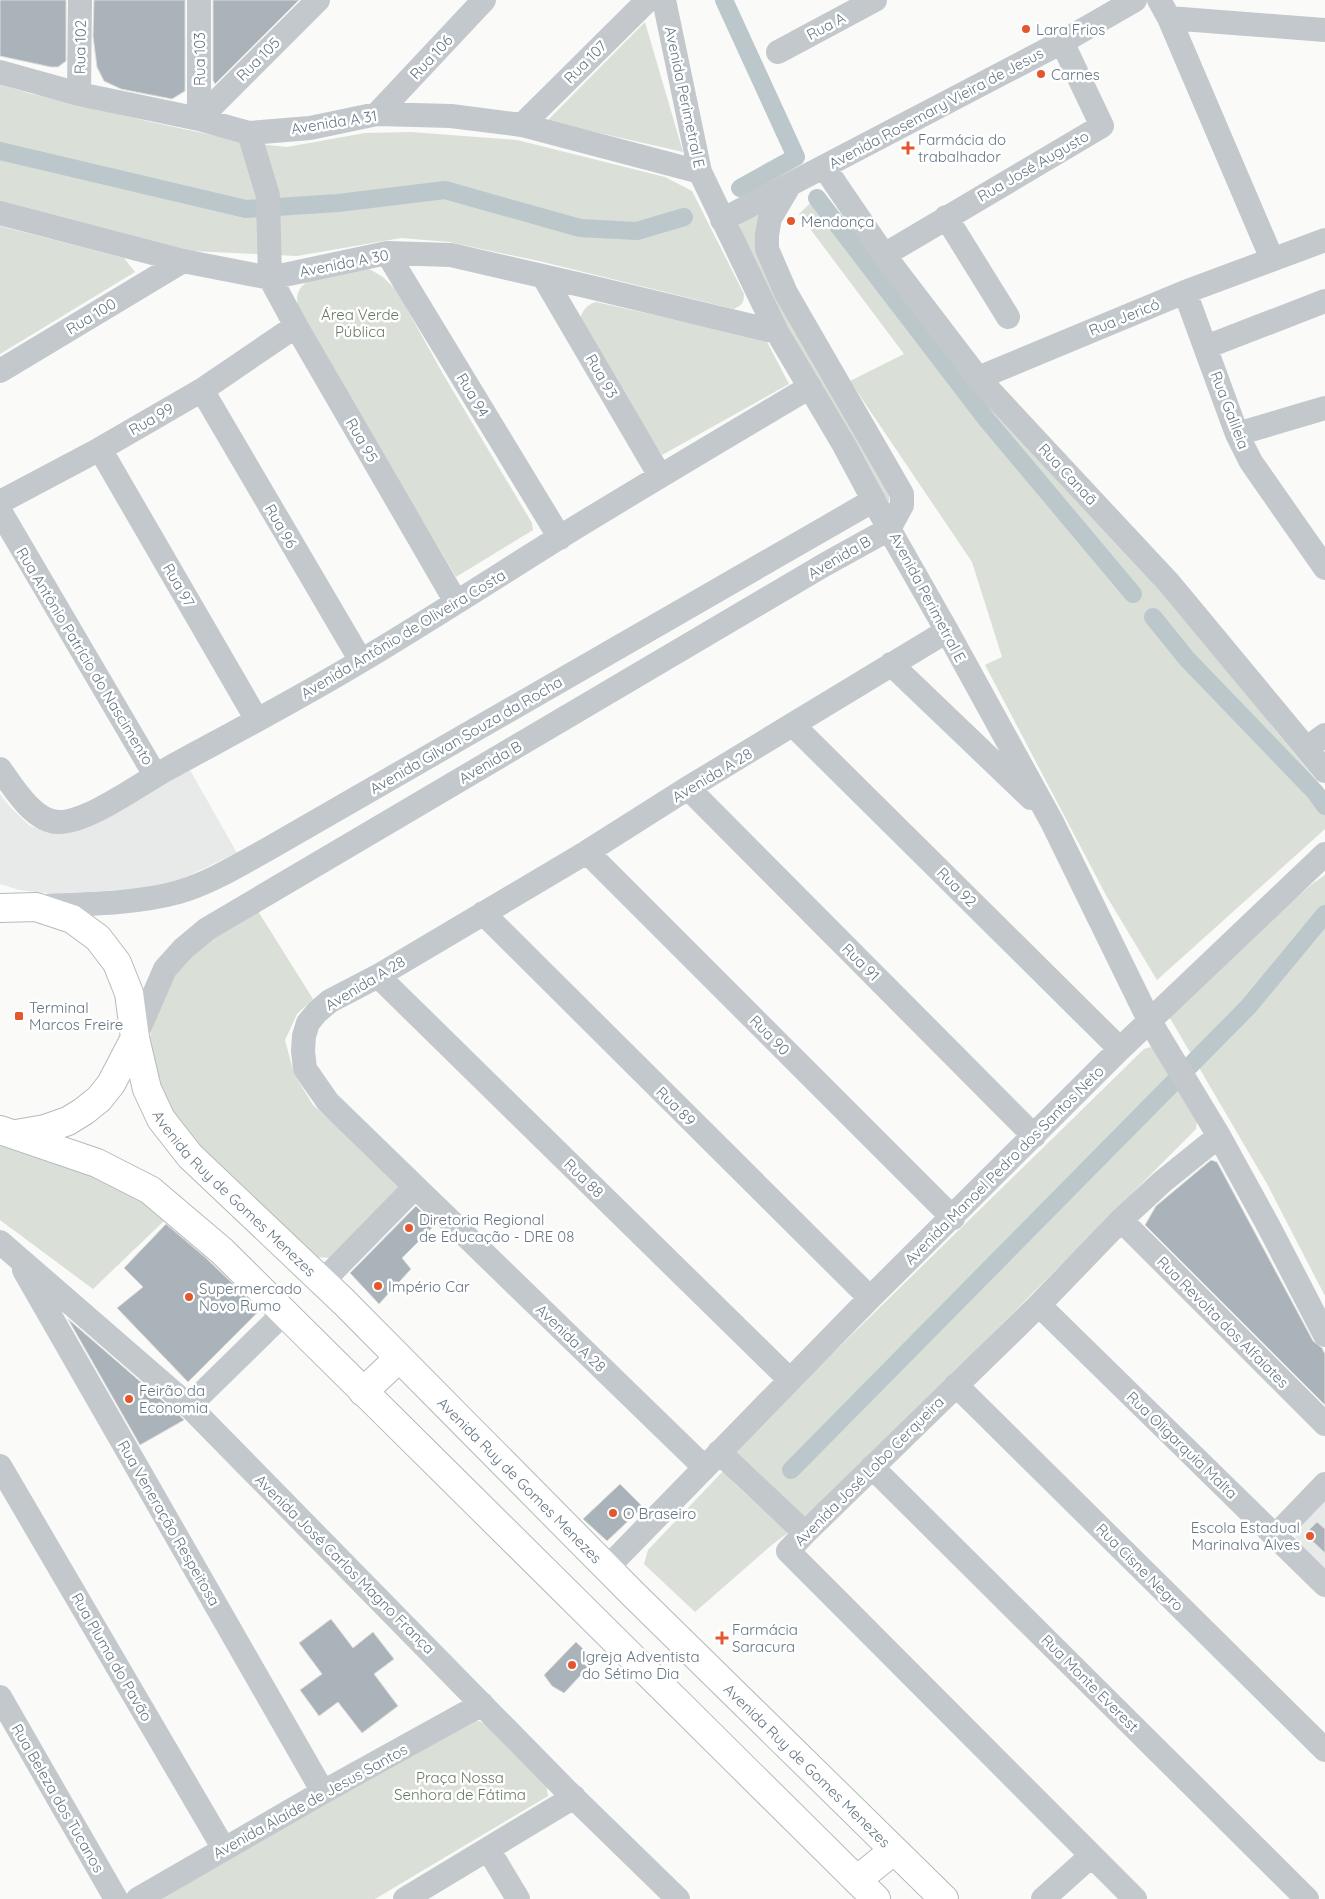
<svg xmlns="http://www.w3.org/2000/svg" width="1325" height="1899" viewBox="0 0 1325 1899" font-family="Quicksand,sans-serif">
<style>
.built{fill:#e8e9e9}
.green{fill:#dadfd7}
.lines{fill:none;stroke-linecap:round;stroke-linejoin:round}
.canal{stroke:#bbc7cb;stroke-width:18}
.building{fill:#aab3b9;stroke:#dcdcda}
.major-casing{stroke:#b5babe;stroke-width:30}
.minor{stroke:#c3c8cc;stroke-width:24}
.major{stroke:#fff;stroke-width:28}
.poi-dot{fill:#e4572e;stroke:#fff;stroke-width:2}
.labels{text-anchor:middle;dominant-baseline:central;stroke-width:5;stroke-linejoin:round;paint-order:stroke}
.street-label{font-size:15px;fill:#657683;stroke:#fff}
.poi-label{font-size:15px;fill:#657683;stroke:#fff;text-anchor:start}
.park-label{font-size:15px;fill:#687a64;stroke:#fff}
</style>
<rect width="100%" height="100%" fill="#fafaf8"/>
<path class="built" d="M190,770L237,853L179,880L137,889L53,894L19,890L0,884V794L11,808L30,826L49,832Z
M1325,1493V1575L1295,1540L1297,1523Z"/>
<path class="green" d="M645,22L683,152L547,121Z
M0,84L28,93L151,122L249,143L287,147L365,133L411,132L517,140L665,177L692,191L744,294C744,303 742,305 734,309L539,261L449,242L401,238L297,256L190,251L0,203Z
M822,192L949,359L1169,600L1325,791V829L1157,980L1107,897L985,665L1002,657L972,562L850,381L904,354L799,214Z
M762,204L761,219L890,495L888,507L883,509L739,234L740,223Z
M0,226L124,258L135,272L0,354Z
M366,267L383,277L397,291L443,374L532,523L533,530L456,577L299,313C298,307 296,298 298,293C307,271 346,270 366,267Z
M596,302L766,340L789,384L662,455L579,322C582,311 586,305 596,302Z
M1325,875V1296L1266,1182L1167,1013L1312,884Z
M256,908L313,999L297,1014L285,1040L294,1074L313,1105L401,1185L332,1258L315,1257L184,1138L151,1067L150,1039L155,1007L171,975L198,947Z
M1151,1047L1157,1052L1197,1121L1196,1129L806,1521L732,1452L1144,1049Z
M0,1145L20,1147L68,1163L135,1195L166,1219L93,1289L0,1220Z
M724,1470L736,1485L788,1533L773,1544L695,1612L644,1564L648,1550Z
M473,1718L487,1725L546,1784L548,1796L375,1899H162L444,1732Z"/>
<g class="lines">
<path class="canal" d="M724,0L796,157L740,188
M0,151L246,209L338,203L445,190L580,228L637,231L684,217
M817,198L987,420L1133,594
M1153,617L1187,659L1315,792L1325,806
M791,1470L1249,1006L1325,914"/>
</g>
<path class="building" d="M0,0H66V61L58,67H51L0,56Z
M94,0H185V91L172,99L121,89L104,81L97,67L93,36Z
M213,0H299L215,84L213,80Z
M1211,1160L1217,1162L1313,1341L1322,1348L1325,1354V1405L1145,1225L1156,1206Z
M416,1206L435,1225L402,1258L411,1269L379,1304L350,1273Z
M166,1224L206,1258L260,1310L188,1382L117,1308L143,1287L124,1268Z
M68,1319L180,1416L184,1420L140,1445Z
M620,1484L643,1507L607,1541L583,1519Z
M1317,1522L1325,1529V1553L1305,1534Z
M331,1619L353,1648L373,1632L394,1659L374,1674L398,1706L362,1733L338,1702L319,1716L300,1690L322,1674L299,1643Z
M576,1642L595,1660L564,1693L552,1686L544,1675Z"/>
<g class="lines">
<g class="major-casing">
<g id="major">
<path d="M0,908L36,907L72,919L98,938L117,963L129,993L135,1038L111,1084L99,1099L84,1111L68,1121L45,1129L16,1134"/>
<path id="s1" d="M135,1038L147,1089L161,1119L190,1156L344,1302L634,1595L944,1899"/>
<path d="M0,1130L97,1163L150,1190L222,1251L876,1899"/>
<path d="M363,1392L399,1358"/>
<path d="M857,1880L893,1851"/>
</g>
</g>
<path class="minor" d="M664,0L700,172L777,332L844,445L889,529L947,631L1052,822L1149,1020L1219,1136L1269,1227L1325,1335
M1159,0L1169,18L1272,259
M1169,18L1325,30
M778,52L875,0
M0,72L79,94L199,119L249,133L310,128L377,114L451,116L522,125L700,172
M79,94L80,0
M377,114L484,0
M199,119L318,0
M199,119V0
M522,125L648,0
M249,133L268,196L270,278L296,326L456,602
M824,167L884,255L978,378L1169,583L1325,771
M0,213L183,261L270,278L387,253L451,255L590,287L777,332
M946,217L1008,317
M722,220L1062,42L1135,0
M387,253L560,538
M884,255L1102,126L1062,42
M543,276L660,476
M1185,292L1237,434L1251,462L1325,568
M1206,347L1325,301
M0,371L183,261
M978,378L1185,292L1325,240
M202,390L361,661
M1237,434L1325,408
M100,449L257,720
M0,502L100,449L202,390L296,326
M0,511L155,775
M891,664L1031,798
M793,725L1120,1049
M1307,748L1325,735
M0,769C13,787 33,821 58,822C88,823 141,783 169,768C233,733 298,699 361,661C428,621 493,579 560,537C643,486 726,437 810,387
M688,788L1034,1136
M587,852L953,1218
M42,906C87,904 135,904 179,892C210,883 239,865 268,849L874,500
M483,913L870,1298
M378,976L790,1380
M135,1038L165,969L183,949L207,929L824,565L889,529L902,505V494L786,293L767,249V235L770,218L789,186
M1121,1220L1325,1424
M0,1242L189,1406L563,1787L678,1899
M24,1270L323,1792
M322,1282L415,1187
M1039,1305L1325,1585
M956,1385L1325,1750
M189,1406L284,1313
M719,1452L805,1533
M0,1466L224,1849
M704,1467L328,1102L305,1069L303,1051L304,1036L308,1023L317,1012L330,1001L378,976L587,852L688,788L947,631
M872,1467L1307,1899
M1275,1536L1325,1484
M607,1568L870,1298L1120,1049L1325,854
M0,1697L116,1899
M488,1849L518,1899
M138,1899L323,1792L482,1704
M405,1899L574,1797
M1043,1899L1091,1856
M1135,1899L788,1551L805,1533L1039,1305L1121,1220L1162,1182L1219,1136"/>
<use href="#major" class="major"/>
</g>
<g class="poi-dot">
<circle cx="1026" cy="29" r="5"/>
<circle cx="1041" cy="74" r="5"/>
<path d="M905.5 140.5h5v5h5v5h-5v5h-5v-5h-5v-5h5z"/>
<circle cx="791" cy="221" r="5"/>
<rect x="14" y="1011" width="10" height="10" rx="2.5"/>
<circle cx="409" cy="1228" r="5"/>
<circle cx="378" cy="1286" r="5"/>
<circle cx="189" cy="1297" r="5"/>
<circle cx="129" cy="1399" r="5"/>
<circle cx="613" cy="1513" r="5"/>
<circle cx="1310" cy="1536" r="5"/>
<path d="M719.5 1630.5h5v5h5v5h-5v5h-5v-5h-5v-5h5z"/>
<circle cx="572" cy="1665" r="5"/>
</g>
<g class="labels">
<g class="street-label">
<text transform="translate(826 26) rotate(-28)">Rua A</text>
<text transform="translate(80 47) rotate(-89)">Rua 102</text>
<text transform="translate(431 57) rotate(-47)">Rua 106</text>
<text transform="translate(199 59) rotate(-90)">Rua 103</text>
<text transform="translate(258 59) rotate(-45)">Rua 105</text>
<text transform="translate(585 62) rotate(-45)">Rua 107</text>
<text transform="translate(685 97) rotate(78)">Avenida Perimetral E</text>
<text transform="translate(936 108) rotate(-28)">Avenida Rosemary Vieira de Jesus</text>
<text transform="translate(334 122) rotate(-9)">Avenida A 31</text>
<text transform="translate(1033 166) rotate(-30)">Rua José Augusto</text>
<text transform="translate(344 263) rotate(-11)">Avenida A 30</text>
<text transform="translate(91 316) rotate(-31)">Rua 100</text>
<text transform="translate(1124 317) rotate(-22)">Rua Jericó</text>
<text transform="translate(602 376) rotate(60)">Rua 93</text>
<text transform="translate(473 395) rotate(59)">Rua 94</text>
<text transform="translate(1230 410) rotate(69)">Rua Galileia</text>
<text transform="translate(151 419) rotate(-30)">Rua 99</text>
<text transform="translate(362 440) rotate(60)">Rua 95</text>
<text transform="translate(1068 474) rotate(47)">Rua Canaã</text>
<text transform="translate(281 526) rotate(60)">Rua 96</text>
<text transform="translate(839 557) rotate(-30)">Avenida B</text>
<text transform="translate(179 585) rotate(60)">Rua 97</text>
<text transform="translate(928 597) rotate(62)">Avenida Perimetral E</text>
<text transform="translate(403 634) rotate(-31)">Avenida Antônio de Oliveira Costa</text>
<text transform="translate(85 656) rotate(59)">Rua Antônio Patrício do Nascimento</text>
<text transform="translate(466 735) rotate(-30)">Avenida Gilvan Souza da Rocha</text>
<text transform="translate(490 762) rotate(-30)">Avenida B</text>
<text transform="translate(712 775) rotate(-31)">Avenida A 28</text>
<text transform="translate(957 887) rotate(45)">Rua 92</text>
<text transform="translate(861 962) rotate(45)">Rua 91</text>
<text transform="translate(365 983) rotate(-31)">Avenida A 28</text>
<text transform="translate(770 1035) rotate(45)">Rua 90</text>
<text transform="translate(676 1106) rotate(45)">Rua 89</text>
<text transform="translate(1004 1165) rotate(-45)">Avenida Manoel Pedro dos Santos Neto</text>
<text transform="translate(584 1178) rotate(44)">Rua 88</text>
<text stroke="none"><textPath href="#s1" startOffset="190">Avenida Ruy de Gomes Menezes</textPath></text>
<text transform="translate(1223 1322) rotate(45)">Rua Revolta dos Alfaiates</text>
<text transform="translate(571 1338) rotate(44)">Avenida A 28</text>
<text transform="translate(1182 1445) rotate(44)">Rua Oligarquia Malta</text>
<text transform="translate(869 1471) rotate(-45)">Avenida José Lobo Cerqueira</text>
<text stroke="none"><textPath href="#s1" startOffset="595">Avenida Ruy de Gomes Menezes</textPath></text>
<text transform="translate(169 1523) rotate(60)">Rua Veneração Respeitosa</text>
<text transform="translate(345 1564) rotate(45)">Avenida José Carlos Magno França</text>
<text transform="translate(1140 1567) rotate(45)">Rua Cisne Negro</text>
<text transform="translate(112 1657) rotate(60)">Rua Pluma do Pavão</text>
<text transform="translate(1090 1683) rotate(45)">Rua Monte Everest</text>
<text stroke="none"><textPath href="#s1" startOffset="1000">Avenida Ruy de Gomes Menezes</textPath></text>
<text transform="translate(58 1798) rotate(60)">Rua Beleza dos Tucanos</text>
<text transform="translate(310 1801) rotate(-29)">Avenida Alaíde de Jesus Santos</text>
</g>
<g class="poi-label">
<text x="1036" y="29">Lara Frios</text>
<text x="1051" y="74">Carnes</text>
<text x="918" y="139">Farmácia do<tspan x="918" dy="17">trabalhador</tspan></text>
<text x="801" y="221">Mendonça</text>
<text x="29" y="1007">Terminal<tspan x="29" dy="17">Marcos Freire</tspan></text>
<text x="419" y="1219">Diretoria Regional<tspan x="419" dy="17">de Educação - DRE 08</tspan></text>
<text x="388" y="1286">Império Car</text>
<text x="199" y="1288">Supermercado<tspan x="199" dy="17">Novo Rumo</tspan></text>
<text x="139" y="1390">Feirão da<tspan x="139" dy="17">Economia</tspan></text>
<text x="623" y="1513">O Braseiro</text>
<text x="1300" y="1527" text-anchor="end">Escola Estadual<tspan x="1300" dy="17">Marinalva Alves</tspan></text>
<text x="732" y="1629">Farmácia<tspan x="732" dy="17">Saracura</tspan></text>
<text x="582" y="1656">Igreja Adventista<tspan x="582" dy="17">do Sétimo Dia</tspan></text>
</g>
<g class="park-label">
<text x="360" y="314">Área Verde<tspan x="360" dy="17">Pública</tspan></text>
<text x="460" y="1777">Praça Nossa<tspan x="460" dy="17">Senhora de Fátima</tspan></text>
</g>
</g>
</svg>
